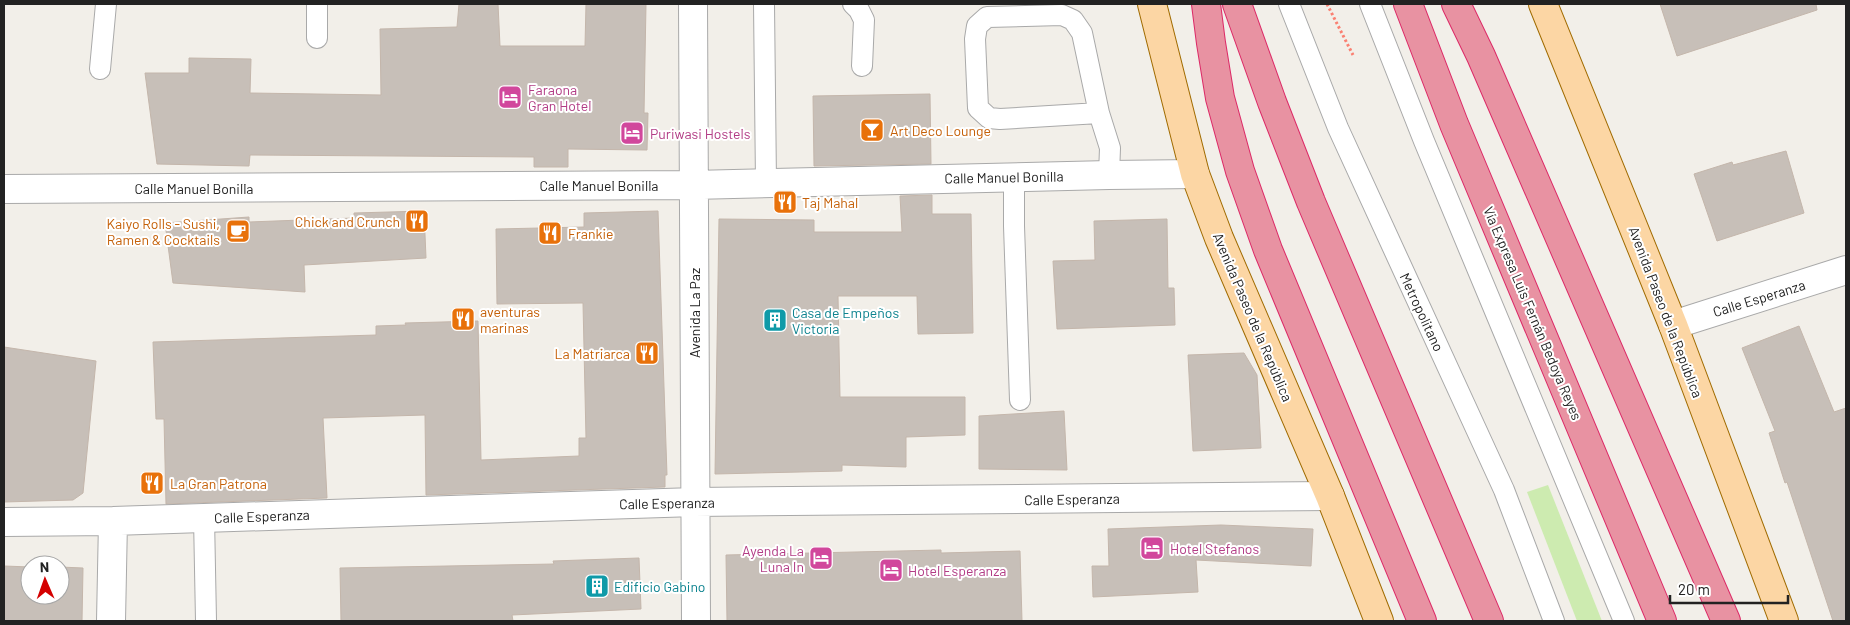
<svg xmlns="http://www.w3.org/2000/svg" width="1850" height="625" viewBox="0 0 1850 625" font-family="Barlow,sans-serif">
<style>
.grass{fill:#cdebb0}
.building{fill:#c7bfb8;stroke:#c4b6ab}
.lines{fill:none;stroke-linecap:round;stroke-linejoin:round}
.lane-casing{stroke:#a9a9a9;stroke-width:22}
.street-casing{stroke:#a9a9a9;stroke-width:30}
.primary-casing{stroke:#a06b00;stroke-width:30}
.highway-casing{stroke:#dc2a67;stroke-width:30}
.path{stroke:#fa8072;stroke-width:3;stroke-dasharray:2.5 2.5;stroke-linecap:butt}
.lane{stroke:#fff;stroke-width:20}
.street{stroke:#fff;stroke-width:28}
.primary{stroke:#fcd6a4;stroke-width:28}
.highway{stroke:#e892a2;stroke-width:28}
.labels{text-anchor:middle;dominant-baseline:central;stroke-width:4;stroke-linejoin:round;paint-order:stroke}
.hotel-label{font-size:14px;fill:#b23c85;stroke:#fff;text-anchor:start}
.food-label{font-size:14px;fill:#c56008;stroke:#fff;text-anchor:start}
.street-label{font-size:14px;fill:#222;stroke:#fff}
.culture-label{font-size:14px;fill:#0d838f;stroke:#fff;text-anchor:start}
</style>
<rect width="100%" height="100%" fill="#f2efe9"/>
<path class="grass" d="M1548,485L1602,621H1577L1527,492Z"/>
<path class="building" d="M459,4H498L500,46H585L586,4H646L644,113H648L647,150L568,149V167H534V157L250,155L249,166L157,164L145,73H189V58L251,59L250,93L381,95L380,29L457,27Z
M1660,4H1816L1817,10L1677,56Z
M930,94L931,164L814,166L813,96Z
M1786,151L1804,213L1717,241L1694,174L1732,162L1733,165Z
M932,195V214H971L973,333L918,334L917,296H838L840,397H965V435L906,437V467L842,465V471L715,474L719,219L814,220V232H902L900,196Z
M424,211L426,258L304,265L305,292L173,283L165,223L249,217V222L354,218V213Z
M658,211L667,475H665V487L426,495L425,415L323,418L327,498L166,504L164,419H156L153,342L376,335V326L406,325L405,323L478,321L481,460L579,456V438H586L583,303L497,304L496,229L584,227V213Z
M1167,219L1168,288H1174L1175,325L1057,329L1053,261L1095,260L1094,221Z
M1799,326L1834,412L1846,408V621H1833L1787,482L1785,483L1769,433L1775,431L1742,348Z
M4,347L96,361L83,493L73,500L4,502Z
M1244,353L1257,375L1261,448L1193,451L1188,355Z
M1064,411L1067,470L979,469V416Z
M1221,525L1313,529L1311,566L1196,560L1198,592L1093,597L1092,566H1109L1108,529Z
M941,550V553L1020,551L1022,621H727L726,555Z
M639,558L641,609L512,615L513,621H341L340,568L554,564L553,561Z
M4,566L30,567V595H60V567L83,568L82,621H4Z"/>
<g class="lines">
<g class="lane-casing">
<path id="lane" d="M317,4V38
M764,4L766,183
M853,4L859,10L864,20L862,66
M1289,4L1338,128L1504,490L1554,621
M1370,4L1424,141L1624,621
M100,69L106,4
M1099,113L1000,119L989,118L978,108L975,39L977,26L987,17L1062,15L1073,20L1082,33L1099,113L1110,148L1109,175
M1014,177V226L1020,400
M204,517L206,621"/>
</g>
<g class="street-casing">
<path id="street" d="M693,4L696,621
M4,189L693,185L1109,175L1195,174
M1673,325L1846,270
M4,522L113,521L695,502L1330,496
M111,621L113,521"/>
</g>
<g class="primary-casing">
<path id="primary" d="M1152,4L1195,174L1219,238L1330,496L1379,621
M1543,4L1673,325L1784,621"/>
</g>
<g class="highway-casing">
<path id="highway" d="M1206,4L1211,43L1220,98L1240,171L1268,250L1422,621
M1237,4L1272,102L1311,202L1489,621
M1408,4L1454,124L1662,621
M1456,4L1481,56L1726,621"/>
</g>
<path class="path" d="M1327,4L1353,55"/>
<use href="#lane" class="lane"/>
<use href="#street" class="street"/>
<use href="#primary" class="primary"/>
<use href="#highway" class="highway"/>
</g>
<defs>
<g id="hotel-square" transform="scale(1.25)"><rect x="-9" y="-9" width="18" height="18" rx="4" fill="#d1479c" stroke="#fff"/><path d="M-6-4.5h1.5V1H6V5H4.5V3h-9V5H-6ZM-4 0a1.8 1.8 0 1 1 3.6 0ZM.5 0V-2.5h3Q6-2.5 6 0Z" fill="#fff"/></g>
<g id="bar-square" transform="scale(1.25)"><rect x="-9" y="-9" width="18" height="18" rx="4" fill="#e8710a" stroke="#fff"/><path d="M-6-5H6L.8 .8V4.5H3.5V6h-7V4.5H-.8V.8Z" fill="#fff"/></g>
<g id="restaurant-square" transform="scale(1.25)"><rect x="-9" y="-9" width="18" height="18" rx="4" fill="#e8710a" stroke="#fff"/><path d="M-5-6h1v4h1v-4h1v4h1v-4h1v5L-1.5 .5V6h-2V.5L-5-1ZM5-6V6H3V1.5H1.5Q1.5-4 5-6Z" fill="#fff"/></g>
<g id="cafe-square" transform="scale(1.25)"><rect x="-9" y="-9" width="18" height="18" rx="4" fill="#e8710a" stroke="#fff"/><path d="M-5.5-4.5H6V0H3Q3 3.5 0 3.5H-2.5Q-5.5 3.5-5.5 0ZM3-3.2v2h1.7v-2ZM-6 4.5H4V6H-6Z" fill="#fff"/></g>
<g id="building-square" transform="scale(1.25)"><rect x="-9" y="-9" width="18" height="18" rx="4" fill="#0f9aa8" stroke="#fff"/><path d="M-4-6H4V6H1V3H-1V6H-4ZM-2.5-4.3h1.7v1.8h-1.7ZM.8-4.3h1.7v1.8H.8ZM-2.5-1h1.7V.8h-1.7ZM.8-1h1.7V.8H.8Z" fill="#fff"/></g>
</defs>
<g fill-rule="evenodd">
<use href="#hotel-square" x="510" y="97"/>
<use href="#bar-square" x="872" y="130"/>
<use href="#hotel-square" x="632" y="133"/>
<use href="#restaurant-square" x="785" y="202"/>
<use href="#restaurant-square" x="417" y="221"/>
<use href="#cafe-square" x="238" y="231"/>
<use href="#restaurant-square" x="550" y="233"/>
<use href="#restaurant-square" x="463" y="319"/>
<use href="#building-square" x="775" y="320"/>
<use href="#restaurant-square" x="647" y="353"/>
<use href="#restaurant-square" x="152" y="483"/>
<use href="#hotel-square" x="1152" y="548"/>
<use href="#hotel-square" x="821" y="558"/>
<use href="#hotel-square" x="891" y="570"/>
<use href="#building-square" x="597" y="586"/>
</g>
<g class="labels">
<g class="hotel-label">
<text x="528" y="89">Faraona<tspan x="528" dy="16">Gran Hotel</tspan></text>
<text x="650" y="133">Puriwasi Hostels</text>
<text x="1170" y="548">Hotel Stefanos</text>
<text x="804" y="550" text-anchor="end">Ayenda La<tspan x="804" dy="16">Luna In</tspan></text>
<text x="908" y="570">Hotel Esperanza</text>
</g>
<g class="food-label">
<text x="890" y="130">Art Deco Lounge</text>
<text x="802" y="202">Taj Mahal</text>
<text x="400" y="221" text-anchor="end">Chick and Crunch</text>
<text x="220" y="223" text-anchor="end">Kaiyo Rolls - Sushi,<tspan x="220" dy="16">Ramen &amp; Cocktails</tspan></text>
<text x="568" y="233">Frankie</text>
<text x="480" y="311">aventuras<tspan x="480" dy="16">marinas</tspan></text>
<text x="630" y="353" text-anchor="end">La Matriarca</text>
<text x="170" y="483">La Gran Patrona</text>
</g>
<g class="street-label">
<text transform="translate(1004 177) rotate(-1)">Calle Manuel Bonilla</text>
<text x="599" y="185">Calle Manuel Bonilla</text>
<text x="194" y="188">Calle Manuel Bonilla</text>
<text transform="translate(1759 298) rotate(-17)">Calle Esperanza</text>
<text transform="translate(1422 312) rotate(65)">Metropolitano</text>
<text transform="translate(1666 312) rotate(69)">Avenida Paseo de la República</text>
<text transform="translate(694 313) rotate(-90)">Avenida La Paz</text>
<text transform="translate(1533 313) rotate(67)">Vía Expresa Luis Fernán Bedoya Reyes</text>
<text transform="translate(1253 317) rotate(67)">Avenida Paseo de la República</text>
<text transform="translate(1072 499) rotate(-1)">Calle Esperanza</text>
<text transform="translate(667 503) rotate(-1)">Calle Esperanza</text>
<text transform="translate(262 516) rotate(-2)">Calle Esperanza</text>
</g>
<g class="culture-label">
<text x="792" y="312">Casa de Empeños<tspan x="792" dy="16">Victoria</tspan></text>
<text x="614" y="586">Edificio Gabino</text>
</g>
</g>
<rect width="1850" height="625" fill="none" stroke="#222222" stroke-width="10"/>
<g transform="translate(45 580) rotate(358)"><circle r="24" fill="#ffffff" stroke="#a7a7a7"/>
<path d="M0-4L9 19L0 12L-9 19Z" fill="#d40000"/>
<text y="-8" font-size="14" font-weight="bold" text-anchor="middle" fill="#222222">N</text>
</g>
<path d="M1670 595v8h118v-8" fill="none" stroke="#222222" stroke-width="2.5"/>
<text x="1678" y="595" font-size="15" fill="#222222" stroke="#ffffff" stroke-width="4" paint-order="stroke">20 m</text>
</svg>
